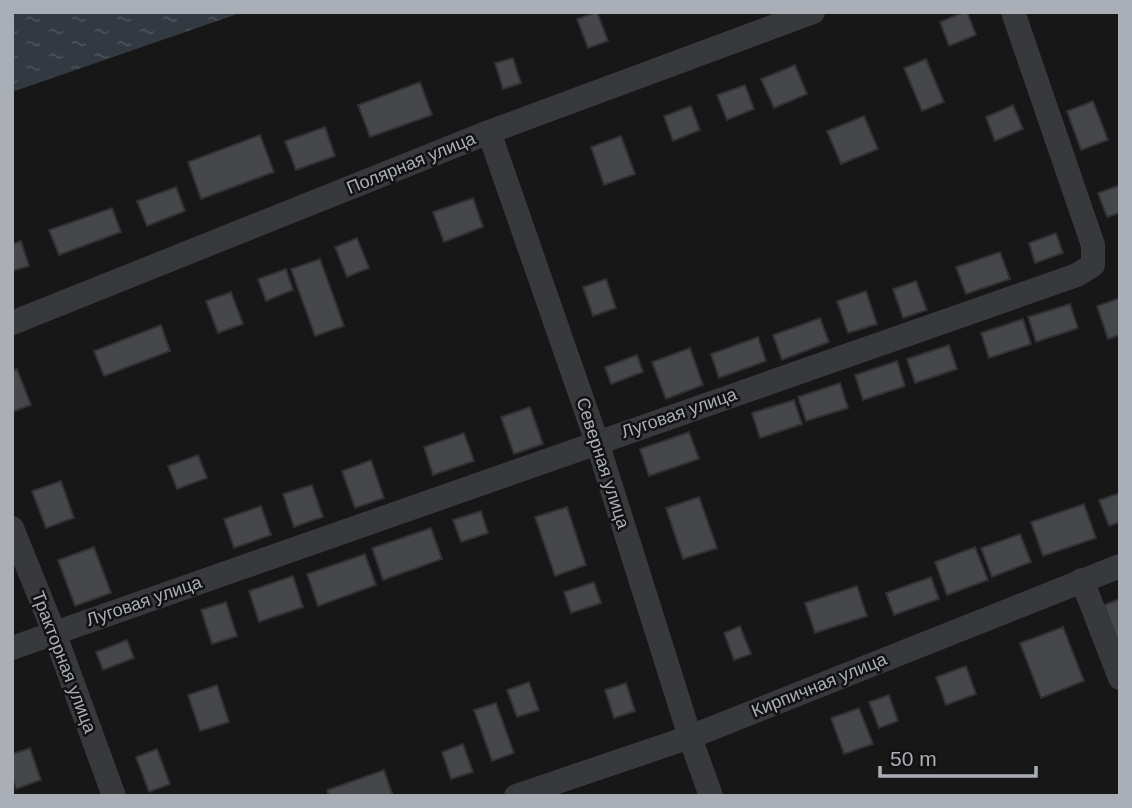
<svg xmlns="http://www.w3.org/2000/svg" width="1132" height="808" viewBox="0 0 1132 808" font-family="Arial,sans-serif">
<style>
.water{fill:url(#water-ripples)}
.building{fill:#46474a;stroke:#313134;stroke-width:2}
.lines{fill:none;stroke-linecap:round;stroke-linejoin:round}
.minor{stroke:#38393d;stroke-width:24}
.labels{text-anchor:middle;dominant-baseline:central;stroke-width:5;stroke-linejoin:round;paint-order:stroke}
.street-label{font-size:18px;fill:#aaaeb6;stroke:#121213}
</style>
<defs>
<pattern id="water-ripples" width="26" height="14" patternUnits="userSpaceOnUse" patternTransform="scale(1.75)"><rect width="26" height="14" fill="#323940"/><path d="M2 4q2-2 4 0t4 0M15 11q2-2 4 0t4 0" fill="none" stroke="#4d5359"/></pattern>
</defs>
<rect width="100%" height="100%" fill="#171718"/>
<path class="water" d="M12,12H243L12,92Z"/>
<path class="building" d="M597,12L608,41L588,48L577,19Z
M964,12H967L976,35L949,46L940,22Z
M513,58L521,83L503,89L495,63Z
M926,59L944,102L922,111L904,68Z
M795,65L807,94L774,108L761,79Z
M420,82L432,115L370,137L358,105Z
M745,85L754,109L727,120L717,95Z
M1093,101L1108,140L1081,150L1067,111Z
M1013,105L1023,129L995,141L986,117Z
M691,106L700,130L673,141L664,116Z
M864,116L878,149L841,164L827,131Z
M325,127L335,156L296,170L285,141Z
M260,135L274,172L201,199L188,162Z
M621,136L635,174L604,185L591,147Z
M1120,185V213L1107,217L1098,193Z
M176,187L185,211L147,226L137,201Z
M473,198L483,227L444,242L433,212Z
M112,208L121,232L59,255L49,230Z
M1056,233L1063,253L1035,263L1029,243Z
M357,238L369,268L347,277L335,247Z
M21,241L29,266L12,271V244Z
M1000,252L1010,279L966,294L956,267Z
M320,259L344,326L315,336L291,269Z
M286,269L293,290L266,301L258,279Z
M606,279L616,308L593,316L583,287Z
M916,281L927,310L903,318L893,289Z
M866,291L877,324L848,333L837,301Z
M231,292L243,324L218,333L206,301Z
M1120,298V335L1108,339L1097,306Z
M1070,304L1078,328L1036,342L1028,317Z
M820,318L829,342L782,360L773,335Z
M1023,319L1031,344L989,358L981,333Z
M161,325L170,351L104,376L94,351Z
M758,337L766,361L719,378L711,354Z
M949,345L957,369L915,383L907,359Z
M690,348L703,385L666,399L652,362Z
M637,355L643,372L611,384L605,367Z
M897,361L905,386L863,400L855,375Z
M17,369L31,405L12,412V371Z
M840,383L848,408L806,421L798,397Z
M794,400L802,424L760,438L752,413Z
M530,407L543,444L514,454L501,417Z
M689,432L699,459L649,476L640,449Z
M464,433L474,461L433,475L424,447Z
M198,455L207,478L177,489L168,466Z
M371,460L384,498L355,508L342,471Z
M61,481L74,518L46,528L32,491Z
M312,485L323,517L294,527L283,494Z
M1120,493V522L1109,526L1099,500Z
M699,497L717,548L683,559L666,508Z
M1084,504L1096,538L1043,556L1031,522Z
M261,506L271,535L234,548L224,519Z
M567,507L586,565L555,576L535,517Z
M481,511L488,533L461,542L453,520Z
M431,528L442,559L383,580L372,548Z
M1020,534L1031,562L992,577L981,548Z
M94,547L111,593L75,606L58,560Z
M975,547L988,580L947,595L935,562Z
M365,554L376,585L318,606L307,574Z
M293,576L303,607L259,622L249,591Z
M931,577L939,599L894,615L886,593Z
M594,582L601,603L571,613L564,592Z
M857,586L867,616L815,633L805,603Z
M1120,599V641L1118,642L1104,605Z
M226,602L237,636L212,644L201,610Z
M740,626L751,654L734,660L724,633Z
M1063,627L1084,681L1041,698L1020,643Z
M127,640L134,658L103,670L96,652Z
M966,666L976,694L946,705L936,677Z
M529,682L539,710L517,717L507,690Z
M626,683L635,711L614,718L605,690Z
M217,685L229,722L200,731L188,695Z
M889,695L898,721L879,728L869,702Z
M496,703L514,753L492,761L474,710Z
M859,708L873,744L844,754L831,718Z
M463,744L473,772L451,779L442,752Z
M30,748L41,780L16,789L12,777V754Z
M157,749L170,784L149,792L136,757Z
M384,770L393,796H329L327,790Z"/>
<g class="lines">
<path class="minor" d="M489,132L597,442L690,737L711,796
M12,323L489,132L813,12
M12,528L54,632L114,796
M1082,580L1120,678
M12,648L1077,275L1093,265V245L1013,12
M516,796L690,737L1120,566"/>
</g>
<g class="labels">
<g class="street-label">
<text transform="translate(411 163) rotate(-22)">Полярная улица</text>
<text transform="translate(679 413) rotate(-19)">Луговая улица</text>
<text transform="translate(603 463) rotate(72)">Северная улица</text>
<text transform="translate(144 601) rotate(-19)">Луговая улица</text>
<text transform="translate(64 662) rotate(69)">Тракторная улица</text>
<text transform="translate(819 685) rotate(-22)">Кирпичная улица</text>
</g>
</g>
<rect width="1132" height="808" fill="none" stroke="#aaaeb6" stroke-width="28"/>
<path d="M880 766v10h156v-10" fill="none" stroke="#aaaeb6" stroke-width="3.5"/>
<text x="890" y="766" font-size="21" fill="#aaaeb6" stroke="#121213" stroke-width="5" paint-order="stroke">50 m</text>
</svg>
